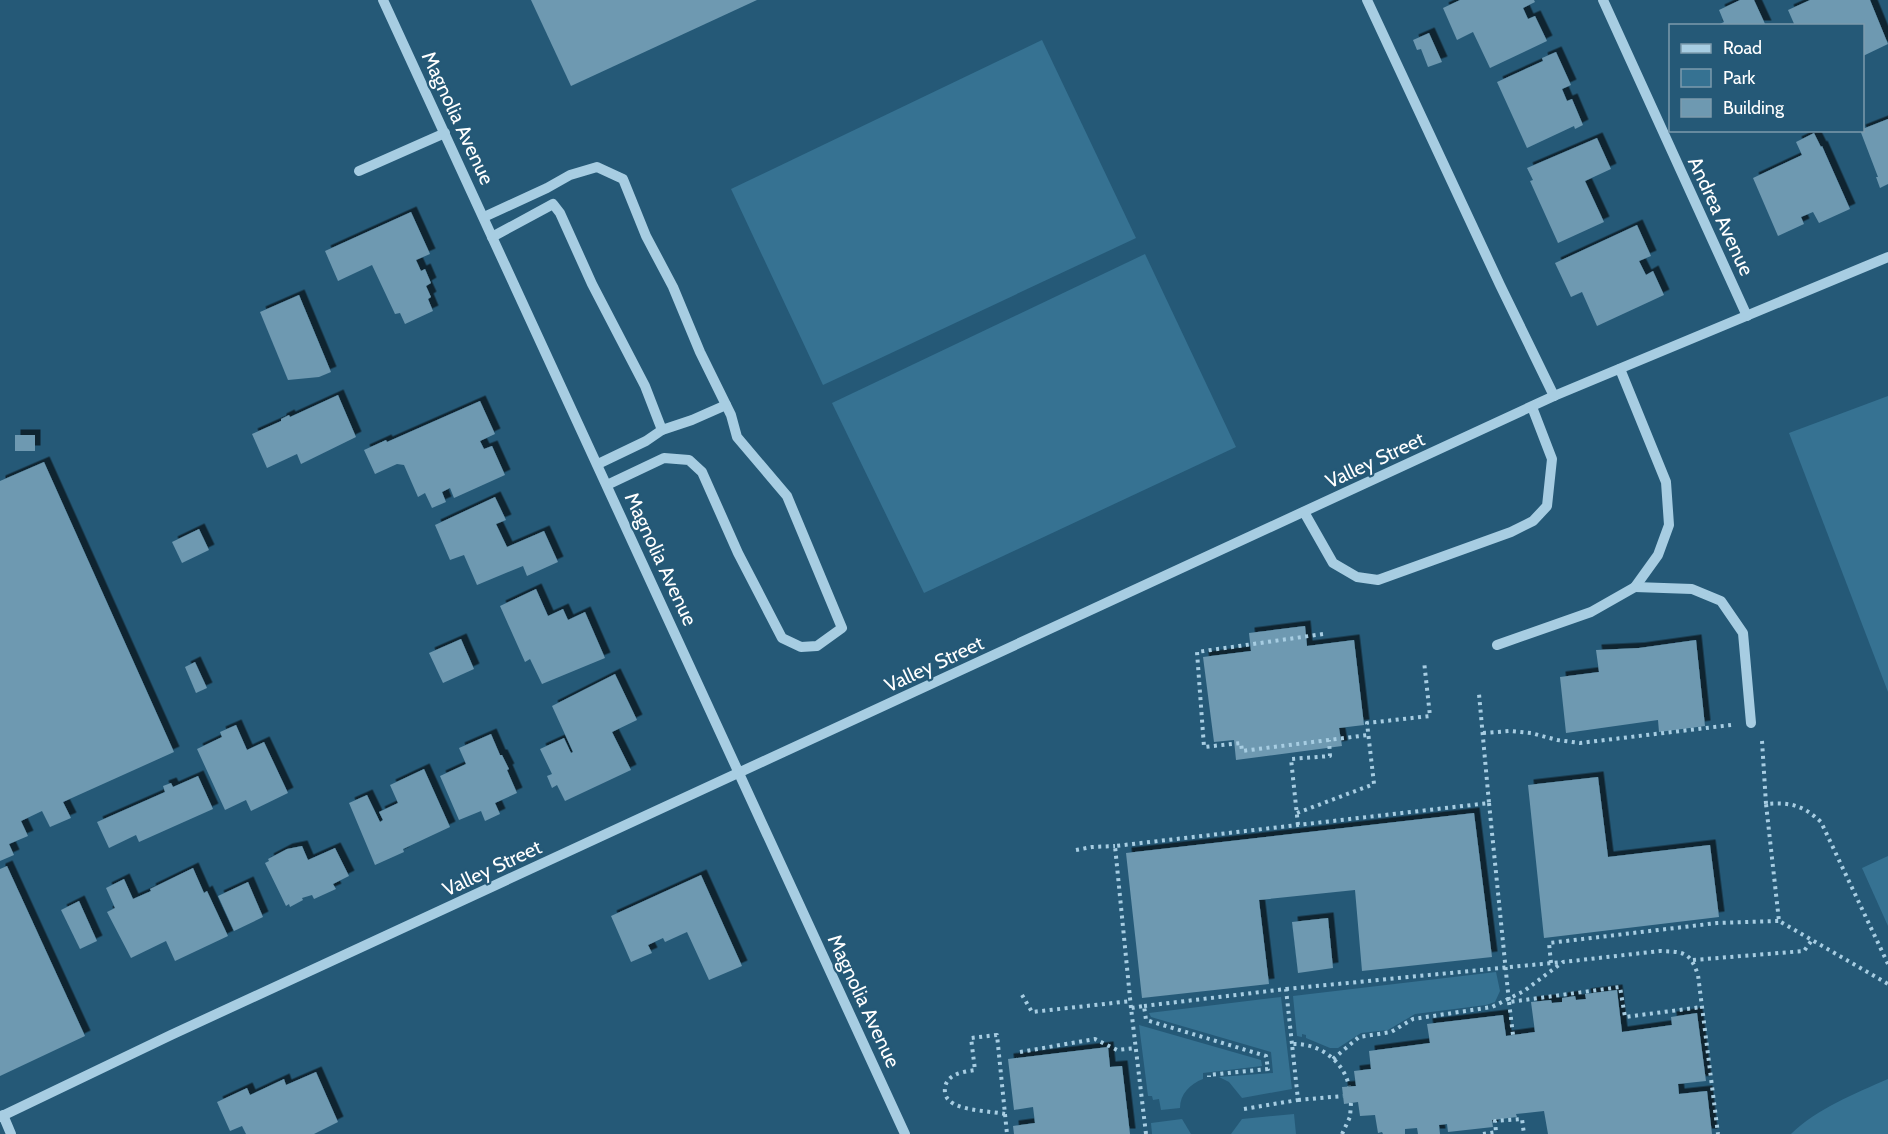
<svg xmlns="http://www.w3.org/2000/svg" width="1888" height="1134" font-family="Cabin,sans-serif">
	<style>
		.green { fill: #367292 }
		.building { fill: #6e99b1; filter: url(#shadow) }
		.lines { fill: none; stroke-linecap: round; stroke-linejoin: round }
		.path { stroke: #a7cde2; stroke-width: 4; stroke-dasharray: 3 4.5; stroke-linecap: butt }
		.minor { stroke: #a7cde2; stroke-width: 10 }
		.labels { text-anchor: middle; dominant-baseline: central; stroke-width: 4.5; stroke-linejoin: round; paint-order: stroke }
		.street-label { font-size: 20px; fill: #fff; stroke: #255977 }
	</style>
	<defs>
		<filter id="shadow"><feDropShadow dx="5.5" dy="-5.5" stdDeviation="0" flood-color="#0009"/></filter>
	</defs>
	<rect width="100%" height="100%" fill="#255977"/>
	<g class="green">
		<path d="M1042,40l94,198 -313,147 -92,-196z"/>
		<path d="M1145,254l91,193 -312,146 -92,-190z"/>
		<path d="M1888,396v296l-99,-259z"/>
		<path d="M1888,856v70l-26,-58z"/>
		<path d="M1496,972l4,19 -5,11 -9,3 -71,9 -27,16 -27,3 -23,15h-8l-24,-10v-3l-4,-1v3l-5,-1 -4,-40z"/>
		<path d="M1281,997l11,92 -50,9 -13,-16 -10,-5 54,-4 -2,-21 -120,-35 -2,-4z"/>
		<path d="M1139,1025l122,35 1,6 -59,7v6c-13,5 -23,15 -23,29l-19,2 -2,-11 -6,1 -1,-4h-4z"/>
		<path d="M1888,1079v55h-97c27,-26 63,-40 97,-55z"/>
		<path d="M1294,1114l2,20h-65l11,-15z"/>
		<path d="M1182,1119l9,15h-39l-1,-11z"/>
	</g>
	<g class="building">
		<path d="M531,0h226l-186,86z"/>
		<path d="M1460,0h74l1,2 -12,6 5,11 7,-3 12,25 -57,27 -17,-36 -16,8 -14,-32z"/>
		<path d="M1740,0h14l12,26h-50l8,-4 -5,-12z"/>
		<path d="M1810,0h60l18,44 -25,12v-30h-68l-7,-16z"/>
		<path d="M1429,33l13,29 -14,5 -7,-18 -4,1 -4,-10z"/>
		<path d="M1556,52l15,33 -9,4 5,12 5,-2 11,26 -8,4 -1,-3 -47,22 -30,-66 46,-21 -1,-3z"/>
		<path d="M1888,119v65l-8,4 -4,-11h2l-18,-47z"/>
		<path d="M1814,133l7,14 1,-1 28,63 -31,14 -6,-11 -12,5 3,7 -26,12 -25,-58 49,-23 -6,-13z"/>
		<path d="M1597,138l14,31 -26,12 19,41 -46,21 -28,-62 3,-1 -6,-12z"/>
		<path d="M411,212l19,42 -14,6 5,11 4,-2 6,14 -5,3 5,11 -3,2 5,12 -28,13 -5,-11 -5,1 -23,-49 -34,16 -13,-30z"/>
		<path d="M1637,225l14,31 -12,5 7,14 7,-4 11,24 -67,31 -15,-34 -11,5 -16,-34z"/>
		<path d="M299,295l32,77 -12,5 -31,3 -28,-68z"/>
		<path d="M338,395l18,42 -55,27 -4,-10 -30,14 -15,-34 29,-13v-2l8,-4 1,2z"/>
		<path d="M480,401l15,33 -15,7 4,8 8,-3 13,29 -51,23 -4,-10 -8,4 4,10 -14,6 -7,-15 -7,4 -14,-32 -7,-1 -22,10 -11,-24 22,-10 1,2z"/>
		<rect x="15" y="435" width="20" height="16"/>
		<path d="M44,462l130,290 -111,50 8,16 -21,9 -8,-16 -21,10 7,15 -19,8 5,11 -14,6v-380z"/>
		<path d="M495,497l11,23 -10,4 11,23 37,-16 14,31 -31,14 -4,-10 -46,19 -13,-30 -14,5 -15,-35z"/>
		<path d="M199,529l10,21 -27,13 -10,-21z"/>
		<path d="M536,589l12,27 15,-7 5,11 17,-8 20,46 -63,26 -12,-25 -5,3 -25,-56z"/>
		<path d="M1305,626l2,20 47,-6 10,85 -25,3 3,18 -106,14 -2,-20 -20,2 -11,-85 48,-6 -2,-18z"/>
		<path d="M461,639l13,30 -31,14 -14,-30z"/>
		<path d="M1696,640l9,86 -46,6 -1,-12 -92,13 -6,-56 39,-5 -3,-22 43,-2z"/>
		<path d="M195,662l12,26 -11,5 -11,-26z"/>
		<path d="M615,674l22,46 -25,12 19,38 -66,31 -8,-16 -5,3 -5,-12 5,-2 -12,-25 24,-11 7,15 2,-1 -21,-46z"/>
		<path d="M236,725l11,25 17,-8 24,51 -37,18 -5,-11 -21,10 -28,-61 25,-12 -2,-5z"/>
		<path d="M491,734l9,21h2l7,14 -2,1 10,23 -22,10 5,11 -15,7 -4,-10 -22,9 -19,-44 26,-12 -7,-16z"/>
		<path d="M424,769l26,58 -47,22 1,3 -29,13 -26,-62 18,-8 13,27 3,-2 -4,-8 19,-9 -8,-18z"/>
		<path d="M198,776l15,33 -74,33 -3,-7 -27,13 -12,-26 68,-30 -2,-6 8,-3 2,4z"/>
		<path d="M1598,777l10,80 102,-12 9,72 -175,21 -16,-153z"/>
		<path d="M1474,813l18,144 -130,14 -7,-81 -96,10 10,84 -127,14 -16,-145z"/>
		<path d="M302,846l6,14 27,-12 14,28 -16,8 3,5 -22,10 -2,-4 -10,3 1,2 -13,7 -1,-3 -3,2 -21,-43 4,-2 -1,-2 19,-10z"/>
		<path d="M7,866l78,170 -85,40v-207z"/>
		<path d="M193,868l11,25 3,-2 21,45 -53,25 -9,-20 -35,17 -24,-46 8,-4 -9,-20 18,-9 9,20 18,-8 -1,-2z"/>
		<path d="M701,875l41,91 -33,14 -22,-48 -22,10 -2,-4 -15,7 4,8 -21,9 -20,-46z"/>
		<path d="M248,882l15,35 -29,14 -16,-35z"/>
		<path d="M79,901l18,40 -17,8 -19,-39z"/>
		<path d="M1328,918l5,50 -35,5 -6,-51z"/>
		<path d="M1617,990l5,42 50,-7 -1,-8 26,-4 9,68 -28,3 1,10 28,-3 5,43h-164l-4,-23 -28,3 1,3 -25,3 1,7 -45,5 -1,-8 -8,1 1,9h-22l-1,-6 -12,1v5h-22l-1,-2 -4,1 -3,-18 -15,1 -2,-14 -14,2 -2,-17 14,-1 -2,-15 17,-2 -2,-18 61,-8 -3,-19 76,-9 3,21 29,-4 -4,-30 20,-2 1,3 10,-1v-4l13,-2 1,4 10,-1 -1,-5z"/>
		<path d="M1108,1047l2,20 12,-1 8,68h-116l-1,-8 22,-3 -2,-16 -19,3 -6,-51z"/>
		<path d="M316,1072l22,50 -24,12h-68l-4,-8 -12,5 -13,-29 30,-14 3,7 34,-16 2,6z"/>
	</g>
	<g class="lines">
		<g class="path">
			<path d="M1323,634l-126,18 7,95 37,-4 1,8 126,-16"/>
			<path d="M1483,733l27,-2 21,2 26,7 23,3 151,-18"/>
			<path d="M1762,741l4,63"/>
			<path d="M1489,803l20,199 111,-15 5,30 77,-10"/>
			<path d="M1297,813l77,-29 -7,-61 63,-7 -6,-55"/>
			<path d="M1298,825l-7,-66 39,-3 -1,-16"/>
			<path d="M1076,850l16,-3 23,-1"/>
			<path d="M1693,960l111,-9 8,-11"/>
			<path d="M1551,963l-2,-20 168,-20 62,-2"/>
			<path d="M1888,964l-67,-142c-18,-17 -31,-20 -55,-18l13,117 109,63"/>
			<path d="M1286,989l276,-27"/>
			<path d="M1022,995l10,17 99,-11"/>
			<path d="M1509,1002l4,33"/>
			<path d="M1144,1006l142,-17 6,55"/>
			<path d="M1131,1008l-16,-162 374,-43 -10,-109"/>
			<path d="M1020,1052l75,-13 22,11 19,-2"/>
			<path d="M1333,1059l26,-22 32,-5 22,-13 79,-12 32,-16 39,-29 97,-11c23,1 30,0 38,24l20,159"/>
			<path d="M1298,1100l45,-4"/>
			<path d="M1244,1109l54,-9 -6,-56c27,-1 51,16 57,42"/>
			<path d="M1005,1114c-16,-3 -37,-3 -51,-10 -5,-3 -8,-6 -9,-11 -2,-18 16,-21 30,-23l-4,-32 26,-3 10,99"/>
			<path d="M1146,1134l-15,-126 13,-2 2,14 120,36 2,13 -59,6v2"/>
			<path d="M1342,1134l8,-17 1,-14"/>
			<path d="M1483,1134l13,-2 -1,-11 27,-2 2,15"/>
		</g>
		<g class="minor">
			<path d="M383,0l522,1134"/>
			<path d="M1367,0l133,285 54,111"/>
			<path d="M1603,0l144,316"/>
			<path d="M359,171l86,-38"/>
			<path d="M484,217l63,-29 23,-13 27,-8 26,12 23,57 27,51 27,65 31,63 6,22 50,59 55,132 -25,18 -16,1 -19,-9 -44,-85 -36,-81 -13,-12 -25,-2 -57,27"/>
			<path d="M492,237l61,-33 7,9 32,71 53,102 17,44 -16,11 -48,23"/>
			<path d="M662,430l30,-10 34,-15"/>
			<path d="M1304,512l29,51 24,14 21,3 133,-48 22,-11 14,-15 5,-47 -20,-52"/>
			<path d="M1635,587l57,2 29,12 22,32 8,90"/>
			<path d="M1497,645l94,-33 44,-25 23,-32 11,-30 -3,-43 -46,-113"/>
			<path d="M3,1115l8,19"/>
			<path d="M0,1117l171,-82 1383,-639 334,-139"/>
		</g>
	</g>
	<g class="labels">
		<g class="street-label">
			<text transform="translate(458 118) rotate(65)">Magnolia Avenue</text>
			<text transform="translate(1721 216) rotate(65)">Andrea Avenue</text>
			<text transform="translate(1375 460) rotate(-25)">Valley Street</text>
			<text transform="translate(661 559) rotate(65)">Magnolia Avenue</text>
			<text transform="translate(934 664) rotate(-25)">Valley Street</text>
			<text transform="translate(492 868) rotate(-25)">Valley Street</text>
			<text transform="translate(864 1001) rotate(65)">Magnolia Avenue</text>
		</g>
	</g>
	<rect x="1669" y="24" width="195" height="108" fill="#255977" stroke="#7c9bad" stroke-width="1.5"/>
	<rect x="1681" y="44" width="30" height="9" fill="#a7cde2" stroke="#7c9bad" stroke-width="1.5"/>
	<text x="1723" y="54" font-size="18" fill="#ffffff">Road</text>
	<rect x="1681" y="69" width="30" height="18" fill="#367292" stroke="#7c9bad" stroke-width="1.5"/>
	<text x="1723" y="84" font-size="18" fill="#ffffff">Park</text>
	<rect x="1681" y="99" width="30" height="18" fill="#6e99b1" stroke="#7c9bad" stroke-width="1.5"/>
	<text x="1723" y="114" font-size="18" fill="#ffffff">Building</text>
</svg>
